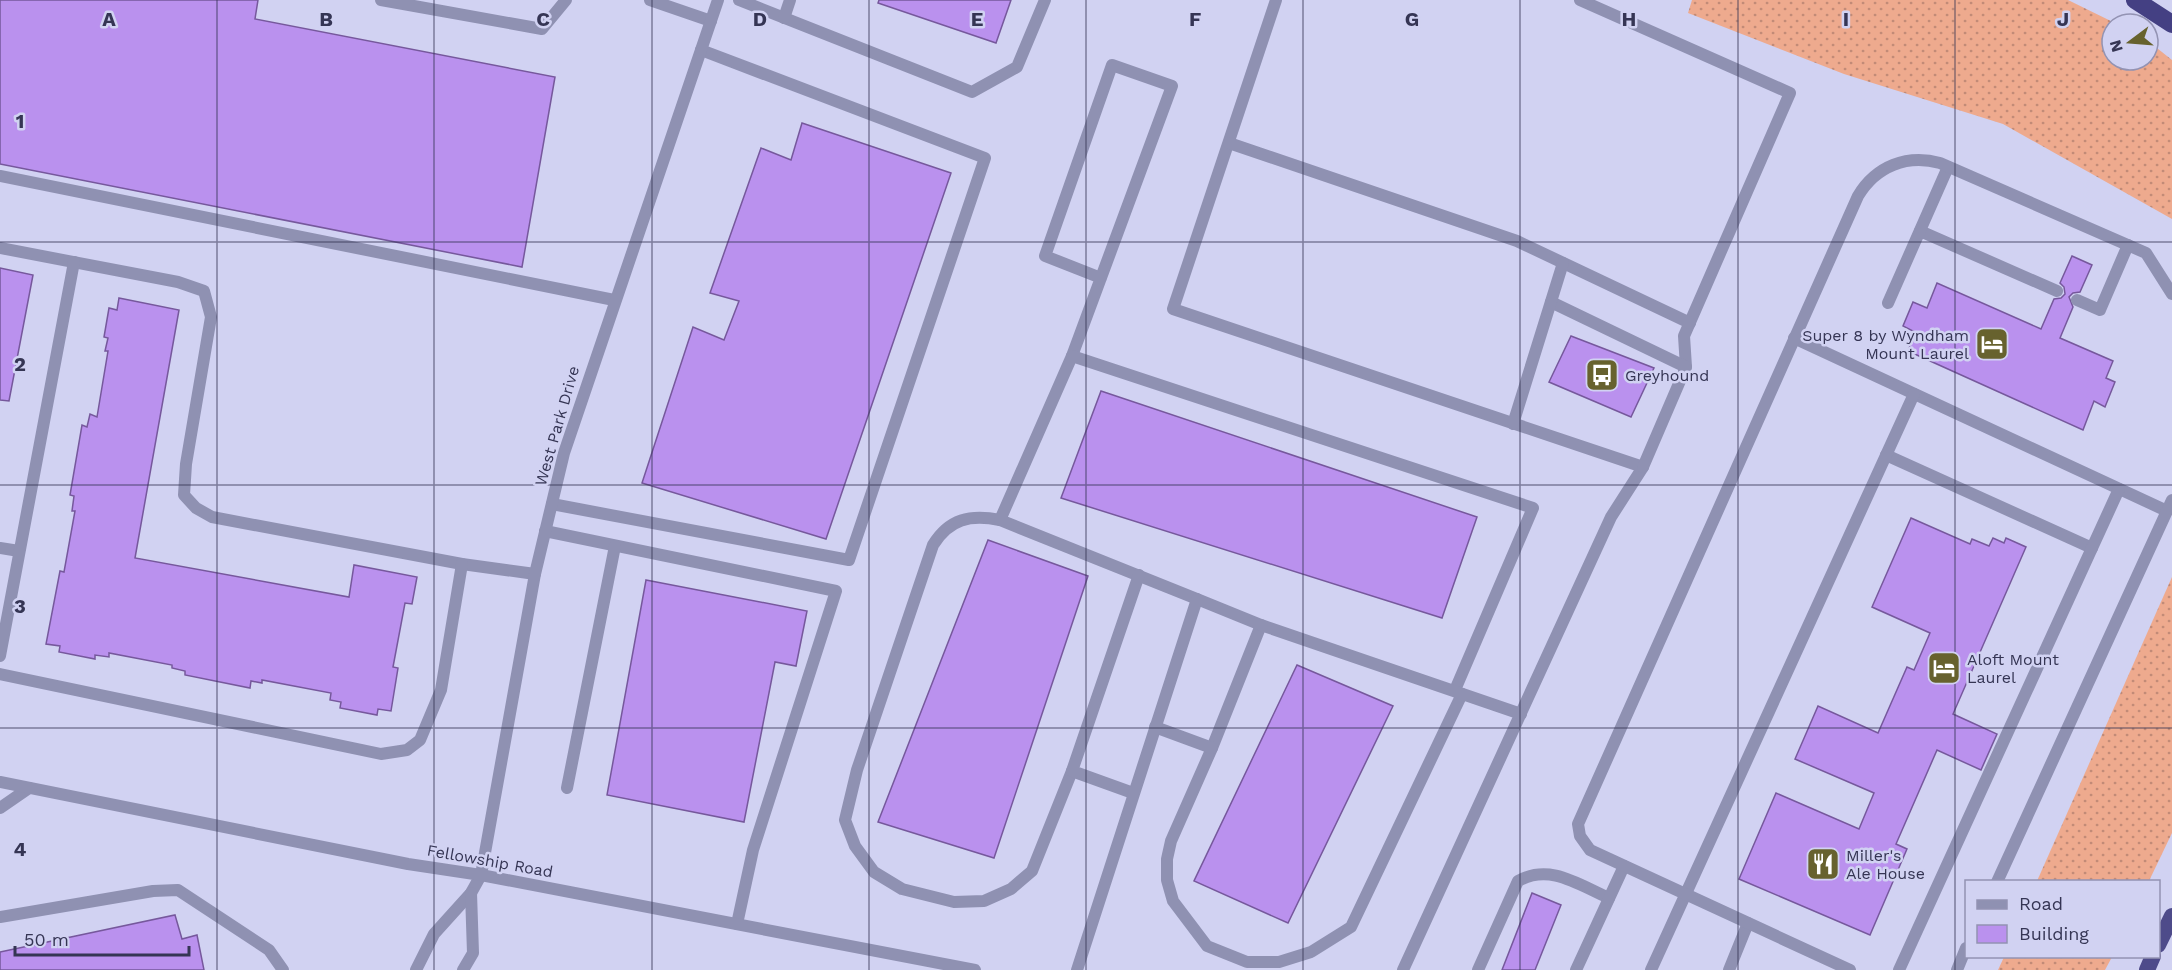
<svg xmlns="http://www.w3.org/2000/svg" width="2172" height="970" font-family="'Work Sans',sans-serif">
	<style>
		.grass { fill: url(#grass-dots) }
		.building { fill: #ba91ee; stroke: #76589c; stroke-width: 1.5 }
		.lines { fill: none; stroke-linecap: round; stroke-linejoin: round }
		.service { stroke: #8f91b2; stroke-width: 12 }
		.minor { stroke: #8f91b2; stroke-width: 12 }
		.tertiary { stroke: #8f91b2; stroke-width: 12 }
		.trunk { stroke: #4e4b8a; stroke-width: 16 }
		.motorway { stroke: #444083; stroke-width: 18 }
		.grid { fill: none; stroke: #353554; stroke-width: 1.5; stroke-opacity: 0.55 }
		.labels { text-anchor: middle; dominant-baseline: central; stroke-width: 5; stroke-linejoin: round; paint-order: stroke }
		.poi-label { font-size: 16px; fill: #353554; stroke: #d1d2f2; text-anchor: start }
		.street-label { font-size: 16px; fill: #353554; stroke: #d1d2f2 }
		.grid-label { font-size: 20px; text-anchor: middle; font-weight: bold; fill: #353554; stroke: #d1d2f2; stroke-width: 5; stroke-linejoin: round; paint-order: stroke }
	</style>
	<defs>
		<pattern id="grass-dots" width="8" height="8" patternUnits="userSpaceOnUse" patternTransform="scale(1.5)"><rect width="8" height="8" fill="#eeaa8e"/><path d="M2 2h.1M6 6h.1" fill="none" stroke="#c28b77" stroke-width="1.8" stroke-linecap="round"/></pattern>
	</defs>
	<rect width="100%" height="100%" fill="#d1d2f2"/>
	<g class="grass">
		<path d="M1692,0h376l49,24h-5v36h36v-19l24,19v159l-169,-95 -159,-50 -156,-61z"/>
		<path d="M2172,577v256l-23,48h-112z"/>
		<path d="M2004,957v-1l108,1 -7,13h-107z"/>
	</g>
	<g class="building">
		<path d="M0,0h258l-3,19 300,58 -33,190 -522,-103z"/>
		<path d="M879,0h132l-15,43 -118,-40z"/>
		<path d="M802,123l149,50 -125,366 -184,-56 51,-156 31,13 15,-39 -29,-8 51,-145 30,12z"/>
		<path d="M2072,256l20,9 -12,27 -7,1 -4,4 4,10 -13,31 53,23 -7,17 9,4 -10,25 -11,-6 -11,29 -175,-79 7,-19 -12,-6 10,-24 14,6 10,-25 104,46 13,-30 7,-1 4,-4 -1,-7 -4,-4z"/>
		<path d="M0,268l33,7 -24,126 -9,-1z"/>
		<path d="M119,298l60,12 -44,248 214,39 5,-32 63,12 -5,27 -7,-1 -12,64 5,1 -7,43 -13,-2 -1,6 -37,-7 1,-6 -11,-2 1,-7 -69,-13v3l-11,-2 -1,7 -65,-13v-4l-13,-3v-3l-63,-12v4l-14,-2v4l-36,-7 1,-6 -14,-2 14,-73 4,1 11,-61h-3l2,-15 -4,-1 12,-70 5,2 3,-13 7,3 11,-66h-3l3,-13 -4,-1 5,-29 8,2z"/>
		<path d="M1571,336l83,32 -23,49 -82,-35z"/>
		<path d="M1101,391l376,126 -35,101 -381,-120z"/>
		<path d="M1911,518l59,26 2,-5 17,7 4,-8 11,5 2,-5 20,9 -73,167 44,20 -16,36 -44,-20 -41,94 11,5 -37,86 -131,-56 37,-86 83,36 15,-36 -79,-34 23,-53 60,27 29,-66 7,3 16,-37 -58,-26z"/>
		<path d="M988,540l100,36 -94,282 -116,-36z"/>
		<path d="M646,580l161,31 -11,55 -21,-4 -31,160 -137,-27z"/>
		<path d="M1297,665l96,41 -105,217 -94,-42z"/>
		<path d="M1532,893l29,12 -26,65h-33z"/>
		<path d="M175,915l7,24 15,-4 7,35h-204v-18z"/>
	</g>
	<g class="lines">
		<g class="service">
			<path d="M381,0l161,29 24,-29"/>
			<path d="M739,0l233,92 45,-25 28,-67"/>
			<path d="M1276,0l-103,309 470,158 -32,50 -208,453"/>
			<path d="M1580,0l210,93 -106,243 2,31 -43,100"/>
			<path d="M784,18l6,-18"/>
			<path d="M1229,143l288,98 173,82"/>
			<path d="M0,176l614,124"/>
			<path d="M1920,231l137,60"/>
			<path d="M0,248l178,34 26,9 7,26 -25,147 -2,31 12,13 16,9 250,47 73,10"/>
			<path d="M2077,300l23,10 28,-65"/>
			<path d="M1551,302l135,65"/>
			<path d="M1888,303l60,-136"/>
			<path d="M1794,338l373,173"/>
			<path d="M1072,356l100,-270 -60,-21 -67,191 56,22"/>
			<path d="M1513,424l50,-161"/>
			<path d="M1886,455l206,93"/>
			<path d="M552,504l297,56 136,-402 -284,-108"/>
			<path d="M1000,520c-30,-6 -51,-1 -67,25l-76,225 -12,50 10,26 19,26 28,17 52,13 30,-1 27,-12 21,-18 40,-100"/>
			<path d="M545,531l291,60 -83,259 -16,74"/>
			<path d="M0,548l19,3"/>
			<path d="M1197,599l-197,-79 72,-164 461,152 -78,182"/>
			<path d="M1261,625l-49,123 -41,93 -4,18v21l6,21 34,45 40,16h32l32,-10 40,-25 111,-233"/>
			<path d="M0,656l74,-394"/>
			<path d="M0,674l381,80 26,-4 13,-10 21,-50 21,-126"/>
			<path d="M1155,727l57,21"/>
			<path d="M567,788l48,-242"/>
			<path d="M1133,793l-61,-22 67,-196"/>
			<path d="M0,808l29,-20"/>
			<path d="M1997,882l175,-382"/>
			<path d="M0,917l153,-26 25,-1 91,60 14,20"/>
			<path d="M416,970l18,-36 37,-41 10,-18"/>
			<path d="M463,970l10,-17 -2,-60"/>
			<path d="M1077,970l120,-371 64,26 260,89"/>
			<path d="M1478,970l40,-89c32,-18 61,4 91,17"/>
			<path d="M1576,970l48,-104"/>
			<path d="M1651,970l263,-576"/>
			<path d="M1729,970l19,-47"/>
			<path d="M1850,970l-260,-120 -10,-14 -2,-12 280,-628c18,-30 49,-42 82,-33l206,90 26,41"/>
			<path d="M1899,970l220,-481"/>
			<path d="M1957,970l9,-22"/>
		</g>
		<g class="minor">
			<path d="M650,0l61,21"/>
			<path d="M481,875l54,-301 29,-121 154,-453"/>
		</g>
		<path class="tertiary" d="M0,782l408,82 73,11 494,95"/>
		<g class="trunk">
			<path d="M2158,945l14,-29"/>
			<path d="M2147,970l6,-14"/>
		</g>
		<path class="motorway" d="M2135,0l37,24"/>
	</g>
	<path class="grid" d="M217,0v970M434,0v970M652,0v970M869,0v970M1086,0v970M1303,0v970M1520,0v970M1738,0v970M1955,0v970M0,242h2172M0,485h2172M0,728h2172"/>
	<defs>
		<g id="hotel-square" transform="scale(1.725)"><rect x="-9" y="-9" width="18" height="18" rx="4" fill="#67622e" stroke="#d1d2f2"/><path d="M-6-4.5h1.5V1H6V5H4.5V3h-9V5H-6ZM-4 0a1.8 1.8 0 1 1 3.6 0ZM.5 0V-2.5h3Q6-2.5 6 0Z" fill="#fff"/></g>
		<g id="bus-square" transform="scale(1.725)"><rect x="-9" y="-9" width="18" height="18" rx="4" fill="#67622e" stroke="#d1d2f2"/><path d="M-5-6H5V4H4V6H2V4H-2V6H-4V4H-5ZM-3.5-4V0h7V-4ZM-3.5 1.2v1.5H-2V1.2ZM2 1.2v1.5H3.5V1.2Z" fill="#fff"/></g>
		<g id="restaurant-square" transform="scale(1.725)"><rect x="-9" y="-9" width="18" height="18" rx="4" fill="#67622e" stroke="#d1d2f2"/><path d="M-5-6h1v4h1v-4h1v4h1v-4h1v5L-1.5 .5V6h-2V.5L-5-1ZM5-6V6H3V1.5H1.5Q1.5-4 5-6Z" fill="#fff"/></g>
	</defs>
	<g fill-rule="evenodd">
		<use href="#hotel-square" x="1992" y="344"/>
		<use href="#bus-square" x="1602" y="375"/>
		<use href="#hotel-square" x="1944" y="668"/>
		<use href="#restaurant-square" x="1823" y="864"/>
	</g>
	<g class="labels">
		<g class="poi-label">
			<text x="1969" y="335" text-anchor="end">Super 8 by Wyndham<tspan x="1969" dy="18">Mount Laurel</tspan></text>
			<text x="1625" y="375">Greyhound</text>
			<text x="1967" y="659">Aloft Mount<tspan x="1967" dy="18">Laurel</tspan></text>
			<text x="1846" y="855">Miller's<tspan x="1846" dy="18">Ale House</tspan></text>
		</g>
		<g class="street-label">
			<text transform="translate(557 426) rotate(-74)">West Park Drive</text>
			<text transform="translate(490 861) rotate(10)">Fellowship Road</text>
		</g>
	</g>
	<g class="grid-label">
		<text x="109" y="26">A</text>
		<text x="326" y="26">B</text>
		<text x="543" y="26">C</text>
		<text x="760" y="26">D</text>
		<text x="977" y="26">E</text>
		<text x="1195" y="26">F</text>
		<text x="1412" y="26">G</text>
		<text x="1629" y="26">H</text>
		<text x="1846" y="26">I</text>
		<text x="2063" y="26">J</text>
		<text x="20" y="128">1</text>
		<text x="20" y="371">2</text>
		<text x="20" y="613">3</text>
		<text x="20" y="856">4</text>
	</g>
	<rect x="1965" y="880" width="195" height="78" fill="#d1d2f2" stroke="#9393b3" stroke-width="1.5"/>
	<rect x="1977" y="900" width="30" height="9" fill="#8f91b2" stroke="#9393b3" stroke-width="1.5"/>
	<text x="2019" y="910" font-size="18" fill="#353554">Road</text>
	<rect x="1977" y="925" width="30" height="18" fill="#ba91ee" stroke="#9393b3" stroke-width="1.5"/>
	<text x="2019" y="940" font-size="18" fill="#353554">Building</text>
	<g transform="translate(2130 42) rotate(254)"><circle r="28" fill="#d1d2f2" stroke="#9393b3" stroke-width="1.5"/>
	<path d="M0-4.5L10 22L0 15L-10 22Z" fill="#67622e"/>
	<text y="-9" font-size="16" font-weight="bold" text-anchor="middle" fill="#353554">N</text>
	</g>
	<path d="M15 946v9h174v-9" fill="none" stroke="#353554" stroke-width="3"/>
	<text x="24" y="946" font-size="18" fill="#353554" stroke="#d1d2f2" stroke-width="4.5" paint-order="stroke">50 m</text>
</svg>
